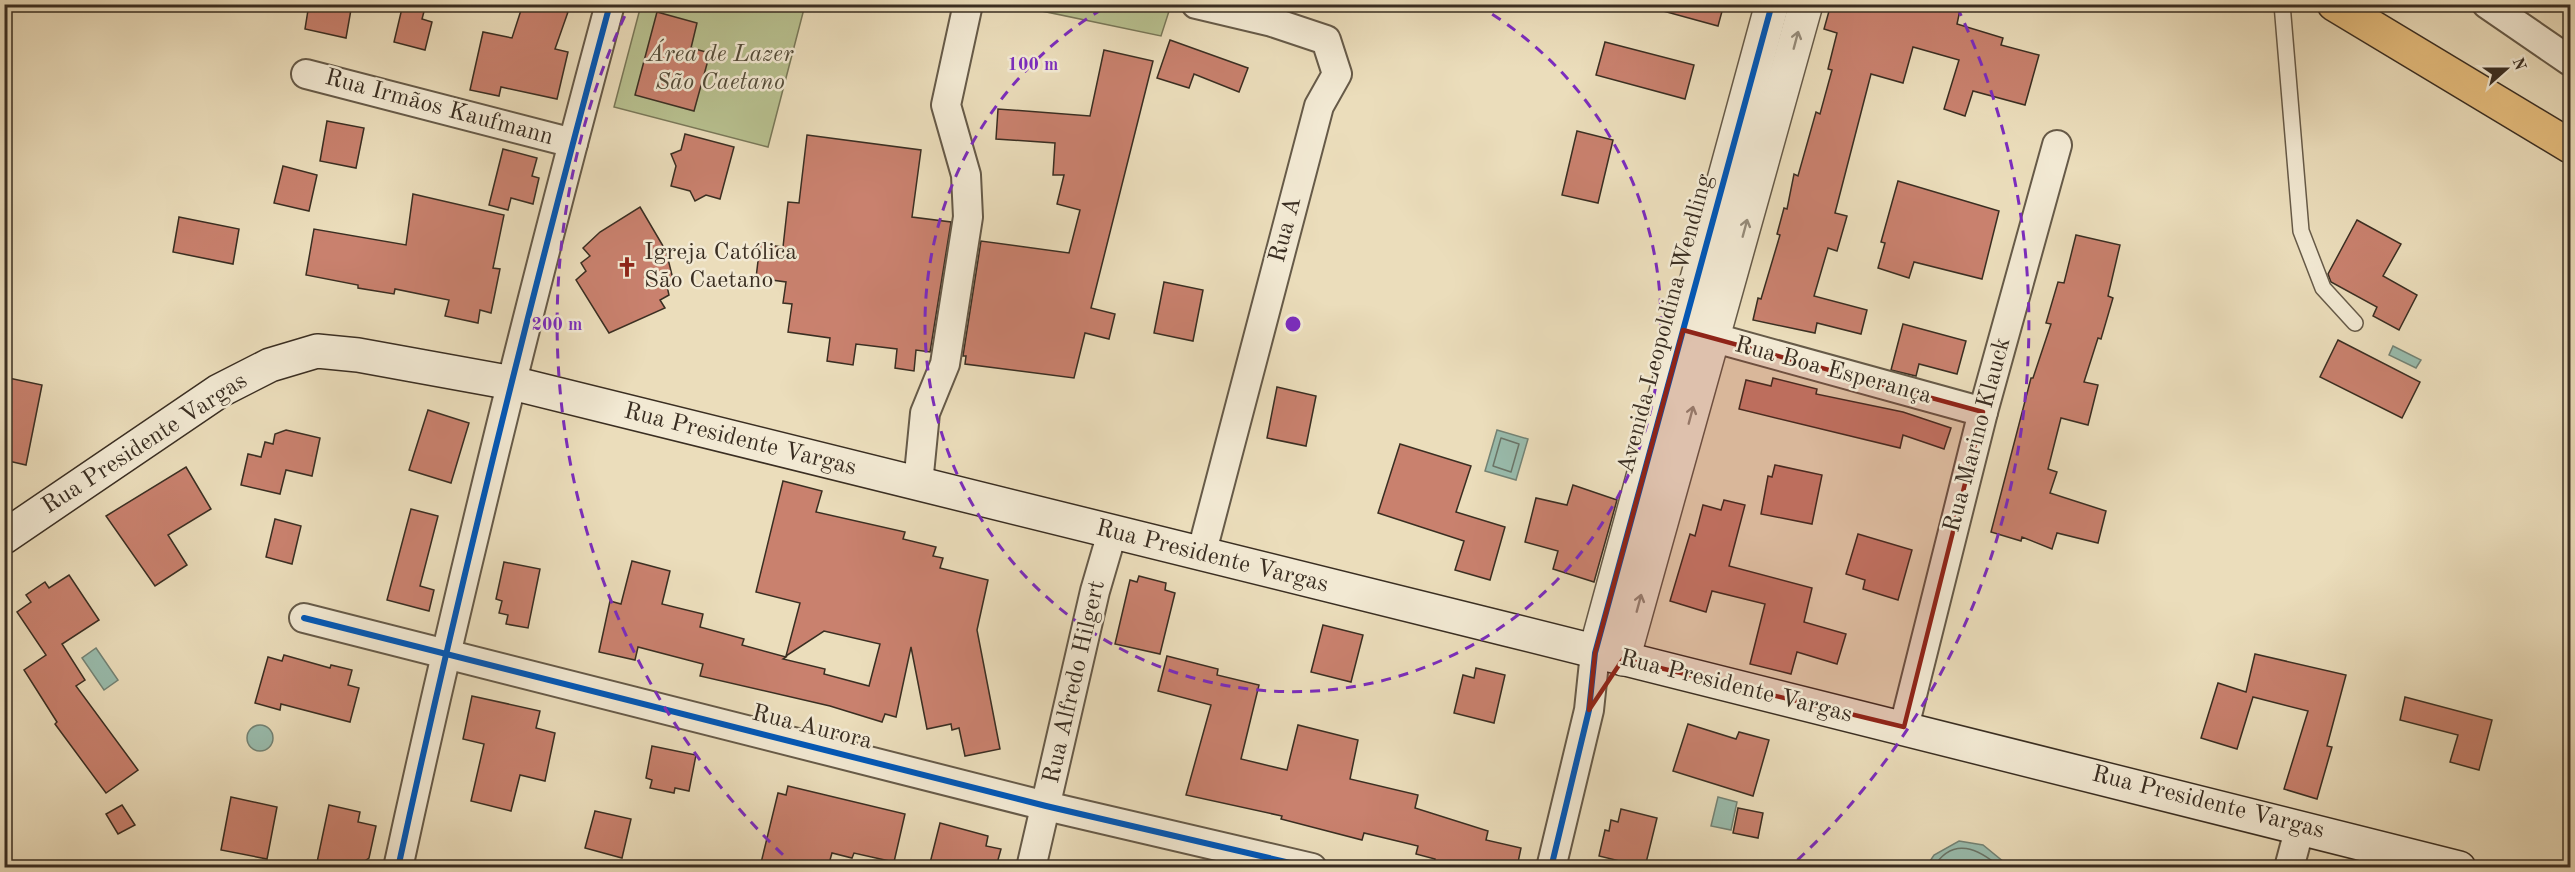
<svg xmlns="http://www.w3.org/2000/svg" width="2575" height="872" font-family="'Old Standard TT',serif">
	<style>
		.green { fill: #b8c190; stroke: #797859; stroke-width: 1.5 }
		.water { fill: #99bcad; stroke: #738375; stroke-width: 1.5 }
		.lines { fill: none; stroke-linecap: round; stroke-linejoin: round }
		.shore { stroke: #6a7568; stroke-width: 1.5 }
		.building { fill: #c9816e; stroke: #3a2e22; stroke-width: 1.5 }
		.service-casing { stroke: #665a48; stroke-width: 18 }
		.minor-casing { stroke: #665a48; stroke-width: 32 }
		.tertiary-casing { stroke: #665a48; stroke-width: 36 }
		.secondary-casing { stroke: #3a2e22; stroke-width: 36 }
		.primary-casing { stroke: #3a2e22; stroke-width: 36 }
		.service { stroke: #f2e9d3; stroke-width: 15 }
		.minor { stroke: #f2e9d3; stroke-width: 28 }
		.tertiary { stroke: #f2e9d3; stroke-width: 33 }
		.secondary { stroke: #f2e9d3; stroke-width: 33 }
		.primary { stroke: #e6be7e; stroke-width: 33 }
		.cycleway-casing { stroke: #f2e9d3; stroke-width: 10 }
		.cycleway { stroke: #0057b8; stroke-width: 6 }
		.oneway { stroke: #968c7a }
		.marked { fill: #8f2418; fill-opacity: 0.2; stroke: #8f2418; stroke-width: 4.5; stroke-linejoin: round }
		.ring { fill: none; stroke: #7b2cbf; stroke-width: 3; stroke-dasharray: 10 8 }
		.labels { text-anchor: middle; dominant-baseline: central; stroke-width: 5; stroke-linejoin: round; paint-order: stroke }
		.park-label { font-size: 24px; font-style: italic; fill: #534b38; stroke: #f2e9d3 }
		.street-label { font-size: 24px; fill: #3a2e22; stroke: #f2e9d3 }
		.poi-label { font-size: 24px; fill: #3a2e22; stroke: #f2e9d3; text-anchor: start }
		.centre { fill: #7b2cbf; stroke: #f2e9d3; stroke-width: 3 }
		.ring-label { font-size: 18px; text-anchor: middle; font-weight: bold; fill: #7b2cbf; stroke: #f2e9d3; stroke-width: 5; stroke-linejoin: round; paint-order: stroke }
	</style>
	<rect width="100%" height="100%" fill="#ebddbb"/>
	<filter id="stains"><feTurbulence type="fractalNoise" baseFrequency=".00333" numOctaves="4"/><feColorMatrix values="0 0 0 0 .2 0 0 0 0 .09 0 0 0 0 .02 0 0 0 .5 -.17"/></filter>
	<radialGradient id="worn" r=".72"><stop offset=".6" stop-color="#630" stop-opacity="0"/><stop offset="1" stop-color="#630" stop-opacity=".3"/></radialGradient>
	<g class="green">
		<path d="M641,5h164l-37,142 -154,-40z"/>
		<path d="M1013,5l158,-1v1l-10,31z"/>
	</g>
	<g class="water">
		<path d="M2393,346l28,14 -5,8 -27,-13z"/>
		<path d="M1497,430l31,9 -12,41 -31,-9z"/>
		<path d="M96,648l22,32 -14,10 -22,-32z"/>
		<circle cx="260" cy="738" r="13"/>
		<path d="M1718,797l19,5 -6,28 -20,-4z"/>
		<path d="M1959,841l24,4 27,22h-84l8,-12z"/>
	</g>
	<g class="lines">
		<g class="shore">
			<path d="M1501,438l18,6 -8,28 -18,-6z"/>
			<path d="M1933,868c20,-33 46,-19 68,0"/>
		</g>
	</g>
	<g class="building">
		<path d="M309,4h43l-6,34 -41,-9z"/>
		<path d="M403,4h23l-4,15 10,3 -7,28 -31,-8z"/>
		<path d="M523,4h39l-2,5 8,3 -13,37 13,3 -11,47 -56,-12 -2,9 -29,-6 13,-58 29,6z"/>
		<path d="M1664,4h60l-6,22 -55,-15z"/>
		<path d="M1831,4h107l22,6 -3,14 46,14 -2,7 38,10 -14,50 -52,-14 -8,25 -21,-7 15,-49 -46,-13 -10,36 -32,-9 -36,139 12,3 -10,35 -9,-3 -14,48 53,14 -6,24 -44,-11 -2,10 -62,-13 5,-22 3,1 19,-64 -3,-1 7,-26 3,1 7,-35 4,2 18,-64 4,2 12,-44 -4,-1 9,-36 -13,-4z"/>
		<path d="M657,12l40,11 -6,25 19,5 -16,58 -59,-16z"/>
		<path d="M1170,40l78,28 -9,24 -45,-18 -5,14 -32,-10z"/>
		<path d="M1605,42l89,23 -9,34 -89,-24z"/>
		<path d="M1104,50l49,11 -62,247 24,6 -6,25 -24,-6 -11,45 -109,-14 1,-8h-3l18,-115 88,12 11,-43 -23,-6 7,-29h-11l2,-32 -59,-4 2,-30 92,7z"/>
		<path d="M327,121l37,7 -8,40 -36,-7z"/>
		<path d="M1577,131l36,9 -15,63 -36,-8z"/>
		<path d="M685,134l49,13 -14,52 -14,-4 -11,6 -5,-10 -19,-5 5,-20 -5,-12 10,-4z"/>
		<path d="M807,135l114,15 -9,67 39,5 -21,130 -14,-2 -2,21 -19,-3 2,-19 -41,-5 -3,21 -26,-4 3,-23 -42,-6 4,-28 -9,-1 3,-21 -30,-4 4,-34 23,3 5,-45 11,1z"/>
		<path d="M503,149l34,9 -5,18 7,2 -6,26 -22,-6 -3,12 -19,-5z"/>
		<path d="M283,166l34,9 -8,36 -35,-8z"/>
		<path d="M1898,181l101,30 -17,68 -68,-17 -5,16 -31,-10 7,-25 -4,-1z"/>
		<path d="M413,194l91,21 -11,53 7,1 -9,44 -11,-3 -2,13 -33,-7 4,-16 -54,-11 -1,5 -36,-6v-3l-52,-10 8,-46 92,16z"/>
		<path d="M640,207l26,44 7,28 -7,3 3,13 -9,5 5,8 -56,25 -33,-53 10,-9 -5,-8 9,-7 -7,-8 17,-16z"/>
		<path d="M179,217l60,12 -6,35 -60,-12z"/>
		<path d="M2357,220l44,24 -18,32 34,19 -18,35 -26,-14 4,-9 -46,-25 -3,-8z"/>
		<path d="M2076,235l44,10 -12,51 5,2 -12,41 -3,-1 -14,44 14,3 -10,40 -27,-7 -13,51 9,3 -7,21 56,18 -8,32 -41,-10 -5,16 -30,-12 -1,4 -30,-9 40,-154h2l18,-54 -5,-1 12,-41 6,1z"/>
		<path d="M1164,282l39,8 -10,51 -39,-8z"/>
		<path d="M1903,324l63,17 -9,33 -38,-10 -3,12 -25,-6z"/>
		<path d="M2338,340l82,42 -18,36 -82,-41z"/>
		<path d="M4,377l38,8 -16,80 -22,-5z"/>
		<path d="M1773,378l44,11 -1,5 87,18 48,16 -7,21 -41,-14 -3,13 -161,-39 7,-29 25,6z"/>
		<path d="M1277,387l39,9 -10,50 -39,-8z"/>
		<path d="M428,410l41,13 -18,60 -42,-13z"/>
		<path d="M286,430l34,8 -8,38 -26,-6 -6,24 -39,-9 7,-31 13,3 4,-15 8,2 2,-10z"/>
		<path d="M1400,444l71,22 -15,46 49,15 -15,53 -35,-10 9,-29 -86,-28z"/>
		<path d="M1775,465l47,10 -10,49 -51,-10 7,-38 4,1z"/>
		<path d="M186,467l25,42 -43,26 19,30 -32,21 -49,-70z"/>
		<path d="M783,481l39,10 -6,21 89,20 -2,7 33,8 -3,9 10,2 -3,10 48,12 -11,50 23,119 -35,7 -6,-28 -7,2 -1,-6 -24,5 -16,-82 -15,70 -11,-3 -3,8 -52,-16 -130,-30 3,-12 -65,-17 -3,13 -36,-8 11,-51 11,3 11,-43 38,10 -8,33 41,10 -3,13 44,12 -2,6 44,12 -3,2 42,10 -1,5 45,12 11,-42 -56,-13 -38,25 14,-53 -44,-11z"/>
		<path d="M1573,485l44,15 -23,82 -41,-13 5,-18 -33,-9 11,-44 31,7z"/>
		<path d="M1724,500l21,5 -16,61 83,22 -8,34 42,12 -9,30 -40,-12 -6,22 -41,-10 15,-60 -53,-13 -6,21 -36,-11 20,-67 5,2 8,-31 18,5z"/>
		<path d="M411,509l27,7 -18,70 14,4 -5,21 -42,-11z"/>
		<path d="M275,519l26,7 -9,38 -26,-7z"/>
		<path d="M1858,534l54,16 -14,50 -35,-11 2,-9 -19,-6z"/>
		<path d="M504,562l36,7 -12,59 -22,-4 2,-9 -9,-2 3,-12 -6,-2z"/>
		<path d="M69,575l30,45 -37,24 23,36 -9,6 62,84 -32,23 -51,-69 2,-2 -33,-52 22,-15 -29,-43 14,-10 -5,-7 19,-13 4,6z"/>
		<path d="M1139,576l27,7 -1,7 10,3 -15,61 -45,-10 15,-64 7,2z"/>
		<path d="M1323,625l40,10 -12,47 -40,-10z"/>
		<path d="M2255,654l91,21 -19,71 5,1 -15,52 -33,-10 24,-78 -55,-14 -16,52 -36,-11 17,-55 28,9z"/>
		<path d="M284,655l46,13 1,-3 21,5 -4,15 11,3 -9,34 -69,-18 -1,6 -25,-7 13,-46 14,4z"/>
		<path d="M1167,656l51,13 -1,6 42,10 -18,74 46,11 11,-45 60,15 -8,39 68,16 -3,13 73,23 -2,9 35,8 -4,19h-84l2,-8 -19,-5 2,-8 -54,-13 -2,7 -81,-21 1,-3 -96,-21 25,-90 -53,-14z"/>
		<path d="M1476,668l29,7 -11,48 -40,-10 9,-38 11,3z"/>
		<path d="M472,696l68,15 -4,17 19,5 -10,48 -25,-6 -9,36 -40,-10 13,-57 -21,-5z"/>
		<path d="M2405,697l87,23 -13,50 -29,-8 8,-27 -58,-15z"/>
		<path d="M1688,724l48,15 3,-7 30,8 -16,56 -80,-25z"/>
		<path d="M652,746l44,9 -7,36 -14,-3 -1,5 -24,-5 2,-8 -6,-2z"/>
		<path d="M788,786l117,28 -11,48 -40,-9 -2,5 -20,-5 -4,14h-68l18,-74 8,2z"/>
		<path d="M231,797l46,10 -10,52 -46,-9z"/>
		<path d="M122,805l13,20 -17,9 -12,-20z"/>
		<path d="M329,805l31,7 -2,10 18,4 -7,32 -13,9h-40z"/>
		<path d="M1738,808l25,5 -5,25 -25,-5z"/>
		<path d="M1621,809l36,9 -12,49h-22l1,-5 -25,-6 6,-26 4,1 2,-11 7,2z"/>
		<path d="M595,811l36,8 -9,39 -37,-10z"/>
		<path d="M940,823l48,13 -2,10 15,3 -5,18h-67z"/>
	</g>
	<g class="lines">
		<g class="service-casing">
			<path id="service" d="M2282,4l19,227 22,57 32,35"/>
		</g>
		<g class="minor-casing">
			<g id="minor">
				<path d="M1196,4l76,18 54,18 11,34 -18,32 -118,449"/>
				<path d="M2487,4l83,57"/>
				<path d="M306,74l267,69"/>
				<path d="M1693,332l290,80"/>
				<path d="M918,484l7,-71 20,-49 23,-147 -2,-42 -20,-70 22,-101"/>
				<path d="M304,618l742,188 266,62"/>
				<path d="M1904,727l79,-315 74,-267"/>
				<path d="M398,868c63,-290 135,-578 212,-864"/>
				<path d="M1031,868l64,-277 17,-58"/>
				<path d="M1551,868l38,-158 6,-57"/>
				<path d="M2289,868l11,-41"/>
			</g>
		</g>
		<g class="tertiary-casing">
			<g id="tertiary">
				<path d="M1595,653l177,-649"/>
				<path d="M1623,659l183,-655"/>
			</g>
		</g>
		<g class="secondary-casing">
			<path id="secondary" d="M4,537l215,-146 51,-26 47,-14 41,4 154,28c649,162 1299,319 1947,485"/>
		</g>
		<g class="primary-casing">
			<path id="primary" d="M2334,4l236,142"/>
		</g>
		<use href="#service" class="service"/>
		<use href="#minor" class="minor"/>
		<use href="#tertiary" class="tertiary"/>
		<use href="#secondary" class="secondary"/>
		<use href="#primary" class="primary"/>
		<g class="cycleway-casing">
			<g id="cycleway">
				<path d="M304,618l742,188 266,62"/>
				<path d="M398,868c63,-290 135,-578 212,-864"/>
				<path d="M1551,868l38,-158 6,-57 177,-649"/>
			</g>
		</g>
		<use href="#cycleway" class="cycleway"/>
	</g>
	<defs><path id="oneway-shaft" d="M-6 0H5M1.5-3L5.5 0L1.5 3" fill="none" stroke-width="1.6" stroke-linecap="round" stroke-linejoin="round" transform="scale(1.5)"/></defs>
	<g class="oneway">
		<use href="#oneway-shaft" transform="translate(1796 40) rotate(-75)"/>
		<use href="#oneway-shaft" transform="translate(1745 228) rotate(-75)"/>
		<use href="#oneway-shaft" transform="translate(1691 415) rotate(-75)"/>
		<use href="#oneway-shaft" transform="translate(1639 603) rotate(-75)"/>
	</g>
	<path class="marked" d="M1683,330l300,82 -79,315 -281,-68 -34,51 6,-57z"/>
	<g class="ring">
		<path d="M1477 5A368 368 0 1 1 1109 5"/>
		<path d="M796 867A736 736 0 0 1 629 7M1957 7A736 736 0 0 1 1790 867"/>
	</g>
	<defs>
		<g id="church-bare" transform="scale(1.62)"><path d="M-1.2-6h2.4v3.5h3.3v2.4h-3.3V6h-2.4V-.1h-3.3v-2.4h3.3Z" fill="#8f2418" stroke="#f2e9d3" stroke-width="2.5" paint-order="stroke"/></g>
	</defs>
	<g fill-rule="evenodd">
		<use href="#church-bare" x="627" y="267"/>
	</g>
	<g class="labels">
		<g class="park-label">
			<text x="720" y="55">Área de Lazer<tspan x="720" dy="28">São Caetano</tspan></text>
		</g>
		<g class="street-label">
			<text transform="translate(439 108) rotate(15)">Rua Irmãos Kaufmann</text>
			<text transform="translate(1286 230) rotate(-75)">Rua A</text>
			<text transform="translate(1666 324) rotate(-75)">Avenida Leopoldina Wendling</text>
			<text transform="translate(1833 371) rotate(15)">Rua Boa Esperança</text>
			<text transform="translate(1978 435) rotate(-75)">Rua Marino Klauck</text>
			<text transform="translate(740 440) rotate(14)">Rua Presidente Vargas</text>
			<text transform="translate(145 444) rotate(-33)">Rua Presidente Vargas</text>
			<text transform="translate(1212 557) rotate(14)">Rua Presidente Vargas</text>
			<text transform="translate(1075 682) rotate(-77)">Rua Alfredo Hilgert</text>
			<text transform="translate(1736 687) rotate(14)">Rua Presidente Vargas</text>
			<text transform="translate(812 728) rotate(14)">Rua Aurora</text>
			<text transform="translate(2208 803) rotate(14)">Rua Presidente Vargas</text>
		</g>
		<g class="poi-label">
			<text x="644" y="253">Igreja Católica<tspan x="644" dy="28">São Caetano</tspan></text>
		</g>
	</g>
	<circle cx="1293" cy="324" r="9" class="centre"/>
	<g class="ring-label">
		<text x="1033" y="70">100 m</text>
		<text x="557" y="330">200 m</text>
	</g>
	<rect width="2575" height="872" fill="none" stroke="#ebddbb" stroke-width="24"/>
	<rect x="6" y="6" width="2563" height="860" fill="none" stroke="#3a2e22" stroke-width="3"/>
	<rect x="12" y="12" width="2551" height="848" fill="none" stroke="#3a2e22" stroke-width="1.5"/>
	<g transform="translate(2506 69) rotate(69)" stroke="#f2e9d3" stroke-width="4.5" paint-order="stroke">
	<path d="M0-4.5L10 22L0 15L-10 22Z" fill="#3a2e22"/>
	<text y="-9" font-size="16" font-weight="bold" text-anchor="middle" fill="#3a2e22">N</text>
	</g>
	<rect width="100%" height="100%" filter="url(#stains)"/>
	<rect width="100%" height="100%" fill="url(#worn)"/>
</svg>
